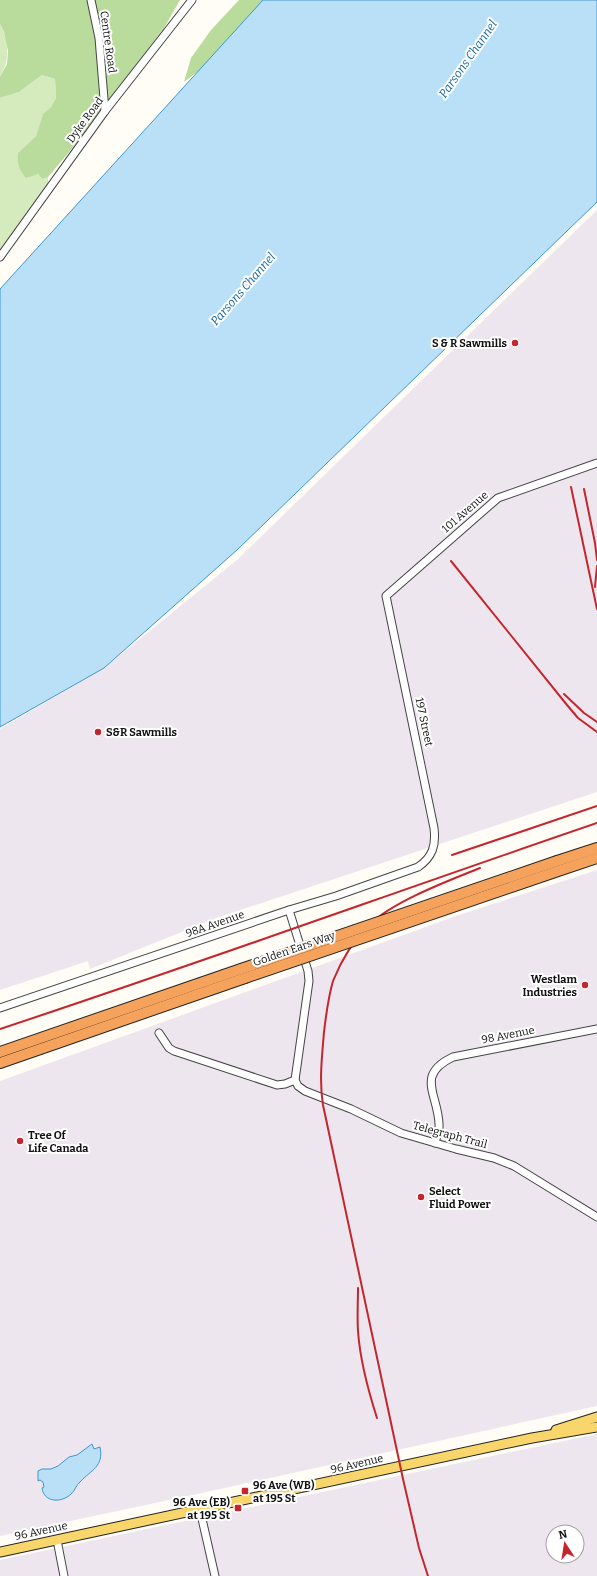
<svg xmlns="http://www.w3.org/2000/svg" width="597" height="1576" font-family="Bitter,serif">
	<style>
		.industrial { fill: #eee6ef; fill-rule: evenodd }
		.green { fill: #d5ebbd }
		.forest { fill: #b9dc9c }
		.water { fill: #b9e0f7; stroke: #3f96cf }
		.lines { fill: none; stroke-linecap: round; stroke-linejoin: round }
		.minor-casing { stroke: #444; stroke-width: 9 }
		.major-casing { stroke: #222; stroke-width: 11 }
		.highway-casing { stroke: #222; stroke-width: 12 }
		.minor { stroke: #fff; stroke-width: 7 }
		.major { stroke: #f9d66b; stroke-width: 9 }
		.highway { stroke: #f5a25d; stroke-width: 10 }
		.rail { stroke: #c4262e; stroke-width: 2 }
		.highway-bridge-casing { stroke: #222; stroke-width: 12; stroke-linecap: butt }
		.highway-bridge { stroke: #f5a25d; stroke-width: 10 }
		.poi-dot { fill: #c4262e; stroke: #fff; stroke-width: 1.5 }
		.labels { text-anchor: middle; dominant-baseline: central; stroke-width: 4; stroke-linejoin: round; paint-order: stroke }
		.street-label { font-size: 11px; fill: #111; stroke: #fff }
		.poi-label { font-size: 11px; font-weight: bold; fill: #111; stroke: #fff; text-anchor: start }
		.water-label { font-size: 12px; font-style: italic; fill: #1768a6; stroke: #fff }
	</style>
	<rect width="100%" height="100%" fill="#fffdf5"/>
	<g class="industrial">
		<path d="M597,210v582l-381,126 -126,51 -2,-8 -88,29v-261l104,-61 133,-108z"/>
		<path d="M597,870v536l-395,87 -202,43v-455l456,-165z"/>
		<path d="M597,1434v142h-597v-16zM553,1532h24v24h-24z"/>
	</g>
	<g class="green">
		<path d="M0,24c9,17 10,37 0,53z"/>
		<path d="M42,75l13,4 1,19 -5,9 -8,8 -7,21 -17,16 23,27 6,-2v7l-48,67v-153l19,-6z"/>
	</g>
	<g class="forest">
		<path d="M0,0h180l-16,28 -94,123 -22,26 -6,2 -4,-5 -12,4c-7,-8 -9,-15 -8,-25l18,-17 7,-22 8,-7 5,-9 -1,-19 -13,-4 -23,17 -19,6v-21l7,-13 1,-13 -4,-19 -4,-8z"/>
		<path d="M239,0h28l-51,58 -32,24 7,-24 20,-28z"/>
	</g>
	<g class="water">
		<path d="M263,0h334v202l-360,348 -133,118 -104,59v-438z"/>
		<path d="M92,1444l2,5 6,-2c4,20 -9,23 -20,35 -4,3 -5,9 -9,12 -9,9 -27,9 -29,-6l2,-1 -1,-5 -3,-2 -2,1v-10l4,-2h9l7,-3 11,-9 8,-2z"/>
	</g>
	<g class="lines">
		<g class="minor-casing">
			<g id="minor">
				<path d="M91,0l8,38 6,73"/>
				<path d="M0,257l105,-146 87,-111"/>
				<path d="M289,910l19,61 1,10 -14,99 3,6 7,5 46,18 50,24 55,16 38,9 20,8 83,51"/>
				<path d="M0,1008l289,-98 47,-14 82,-29c15,-10 18,-22 16,-39l-48,-232 112,-98 99,-35"/>
				<path d="M159,1033l10,15 5,3 103,34 8,-1 10,-4"/>
				<path d="M435,1143c1,-6 5,-13 4,-19 -1,-30 -24,-49 14,-67l144,-28"/>
				<path d="M200,1510l15,66"/>
				<path d="M57,1540l7,36"/>
			</g>
		</g>
		<g class="major-casing">
			<g id="major">
				<path d="M556,1430l41,-13"/>
				<path d="M0,1552l532,-114 65,-11"/>
			</g>
		</g>
		<g class="highway-casing">
			<g id="highway">
				<path d="M557,861l40,-13"/>
				<path d="M561,870l36,-12"/>
				<path d="M0,1052l241,-83"/>
				<path d="M0,1063l245,-85"/>
			</g>
		</g>
		<use href="#minor" class="minor"/>
		<use href="#major" class="major"/>
		<use href="#highway" class="highway"/>
		<g class="rail">
			<path d="M571,487l26,122"/>
			<path d="M584,489l11,54 2,17"/>
			<path d="M451,561l116,144 11,13 19,14"/>
			<path d="M595,587l2,-21"/>
			<path d="M564,694l20,19 13,9"/>
			<path d="M452,855l145,-49"/>
			<path d="M0,1029c200,-66 398,-138 597,-206"/>
			<path d="M358,1288c0,14 -1,28 0,43 2,29 10,59 19,87"/>
			<path d="M428,1576l-9,-28 -16,-69 -80,-374c-4,-25 -1,-48 1,-73 2,-17 4,-34 9,-51 8,-20 21,-41 36,-56 25,-24 79,-44 111,-57"/>
		</g>
		<g class="highway-bridge-casing">
			<g id="highway-bridge">
				<path d="M241,969l316,-108"/>
				<path d="M245,978l316,-108"/>
			</g>
		</g>
		<use href="#highway-bridge" class="highway-bridge"/>
	</g>
	<g class="poi-dot">
		<circle cx="515" cy="343" r="4"/>
		<circle cx="98" cy="732" r="4"/>
		<circle cx="585" cy="985" r="4"/>
		<circle cx="20" cy="1141" r="4"/>
		<circle cx="421" cy="1197" r="4"/>
		<rect x="241" y="1487" width="8" height="8" rx="2"/>
		<rect x="234" y="1504" width="8" height="8" rx="2"/>
	</g>
	<g class="labels">
		<g class="street-label">
			<text transform="translate(108 42) rotate(82)">Centre Road</text>
			<text transform="translate(85 120) rotate(-54)">Dyke Road</text>
			<text transform="translate(465 512) rotate(-41)">101 Avenue</text>
			<text transform="translate(424 722) rotate(78)">197 Street</text>
			<text transform="translate(215 924) rotate(-19)">98A Avenue</text>
			<text transform="translate(294 949) rotate(-19)">Golden Ears Way</text>
			<text transform="translate(508 1035) rotate(-11)">98 Avenue</text>
			<text transform="translate(450 1135) rotate(15)">Telegraph Trail</text>
			<text transform="translate(357 1464) rotate(-13)">96 Avenue</text>
			<text transform="translate(41 1531) rotate(-12)">96 Avenue</text>
		</g>
		<g class="poi-label">
			<text x="507" y="343" text-anchor="end">S &amp; R Sawmills</text>
			<text x="106" y="732">S&amp;R Sawmills</text>
			<text x="577" y="979" text-anchor="end">Westlam<tspan x="577" dy="13">Industries</tspan></text>
			<text x="28" y="1135">Tree Of<tspan x="28" dy="13">Life Canada</tspan></text>
			<text x="429" y="1191">Select<tspan x="429" dy="13">Fluid Power</tspan></text>
			<text x="253" y="1485">96 Ave (WB)<tspan x="253" dy="13">at 195 St</tspan></text>
			<text x="230" y="1502" text-anchor="end">96 Ave (EB)<tspan x="230" dy="13">at 195 St</tspan></text>
		</g>
		<g class="water-label">
			<text transform="translate(468 59) rotate(-55)">Parsons Channel</text>
			<text transform="translate(243 289) rotate(-49)">Parsons Channel</text>
		</g>
	</g>
	<g transform="translate(565 1544) rotate(348)"><circle r="19" fill="#ffffff" stroke="#a0a0a0"/>
	<path d="M0-3L7 15L0 10L-7 15Z" fill="#c4262e"/>
	<text y="-6" font-size="11" font-weight="bold" text-anchor="middle" fill="#111111">N</text>
	</g>
</svg>
